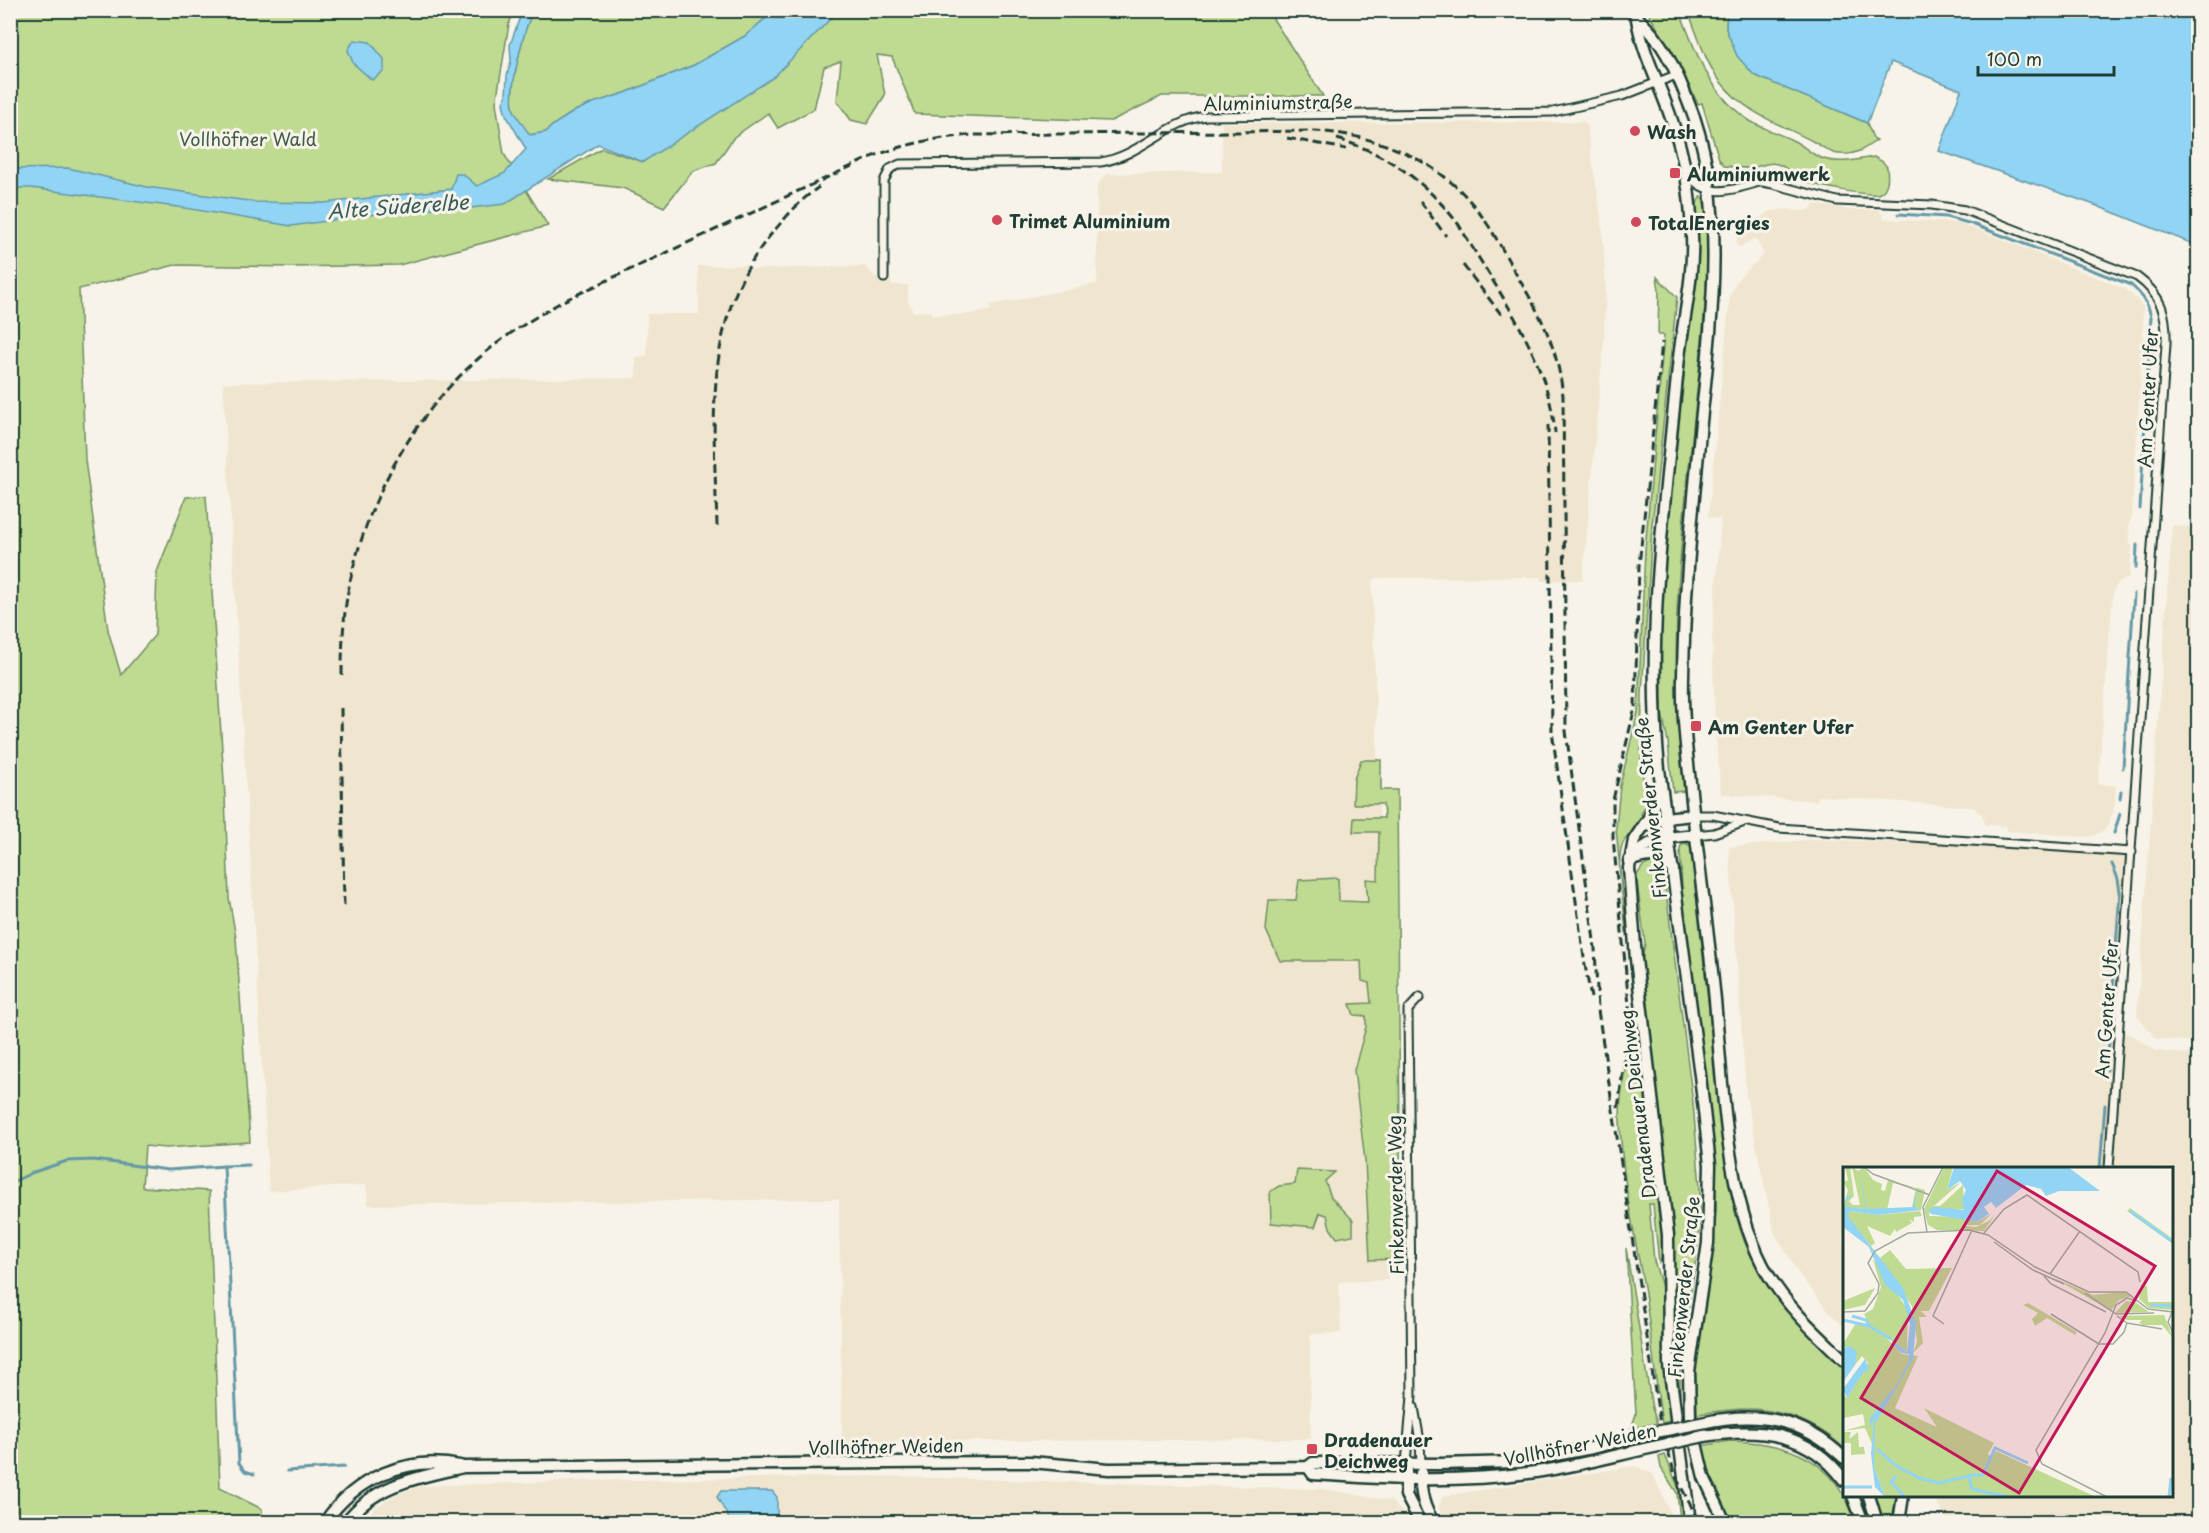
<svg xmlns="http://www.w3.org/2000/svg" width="2209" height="1533" font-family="'Playpen Sans',sans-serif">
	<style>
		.built { fill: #f0e6cf }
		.green { fill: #bfdb92; stroke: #6f8c63; stroke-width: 1.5 }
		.water { fill: #92d4f4; stroke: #6498a7; stroke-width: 1.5 }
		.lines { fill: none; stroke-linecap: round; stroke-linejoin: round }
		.stream { stroke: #6498a7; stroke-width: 3 }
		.street-casing { stroke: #1f3d34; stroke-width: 11 }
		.secondary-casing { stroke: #1f3d34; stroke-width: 15 }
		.street { stroke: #f7f3e8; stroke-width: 7 }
		.secondary { stroke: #f7f3e8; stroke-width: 10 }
		.rail { stroke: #1f3d34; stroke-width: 3; stroke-dasharray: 9 4.5; stroke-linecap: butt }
		.secondary-bridge-casing { stroke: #1f3d34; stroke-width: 15; stroke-linecap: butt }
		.secondary-bridge { stroke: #f7f3e8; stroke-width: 10 }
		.poi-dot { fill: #d1495b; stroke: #f7f3e8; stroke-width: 2 }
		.labels { text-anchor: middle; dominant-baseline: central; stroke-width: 6; stroke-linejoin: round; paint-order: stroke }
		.street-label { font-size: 18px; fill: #1f3d34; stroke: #f7f3e8 }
		.poi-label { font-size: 18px; font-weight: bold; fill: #1f3d34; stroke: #f7f3e8; text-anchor: start }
		.park-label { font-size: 18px; fill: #3f5d47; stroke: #f7f3e8 }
		.water-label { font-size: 20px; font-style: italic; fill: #365b5a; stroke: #f7f3e8 }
		.inset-river { fill: none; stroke: #92d4f4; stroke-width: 3 }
		.inset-road { fill: none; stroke: #a1aaa0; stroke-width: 1.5 }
		.view { fill: #c2185b; fill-opacity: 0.15; stroke: #c2185b; stroke-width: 3 }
		.inset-edge { fill: none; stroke: #1f3d34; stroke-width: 3 }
	</style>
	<rect width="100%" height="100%" fill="#f7f3e8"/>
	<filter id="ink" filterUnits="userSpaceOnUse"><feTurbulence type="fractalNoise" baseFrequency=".0167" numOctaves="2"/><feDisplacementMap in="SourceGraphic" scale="12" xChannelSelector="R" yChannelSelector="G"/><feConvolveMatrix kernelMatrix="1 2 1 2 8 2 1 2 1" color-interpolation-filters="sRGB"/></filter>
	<g filter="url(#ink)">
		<g class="built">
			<path d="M1586,122l16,100 4,63 -2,53 -21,242 -41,1 -1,-4 -165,1 -4,5 12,376 4,321 -49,2 2,51 -31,1 1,105 -469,3 -3,-243 -471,6 -2,-20 -97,6 -46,-808 413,-5v-21l11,-1v-42h52l-1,-48 48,-1 6,4 113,-3 11,12h15v7h17v16l5,11 18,-1 1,4 41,-1 18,-4 -1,-5 107,-21v-99l9,-11 116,-2v-49z"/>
			<path d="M1814,204l38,6h27l4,5v4l72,4 26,8 142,57 14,11 6,9v29l-11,179 -3,8 1,21h2l-3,33 -11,4 -5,10 -15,192 18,2 -2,24 -6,15 -5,6 -8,4 -7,2 -81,-6 -1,-5 -21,-1 -2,-9 -10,-9 -155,-11 -1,5 -96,-7 -6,-64 -3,-93 9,-118 -13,-2 22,-222 7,-15 27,-26 -9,-16 -15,9 -4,-2 2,-12 32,-22 20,-2 8,2 12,-1z"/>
			<path d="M2172,525l26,3v514l-42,-3 -19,-24z"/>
			<path d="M1816,839l316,13 -13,179 13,4 25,16 41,4v467h-251l-14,-26h239v-328h-328v159l-15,-15 -30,-38 -25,-42 -28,-136 -17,-249z"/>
			<path d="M1635,1466l18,8 16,36 3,12h-225l-9,-15 5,-11z"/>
			<path d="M873,1476l450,13 68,12 21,21h-1051l16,-16 18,-11 27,-9 151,-5z"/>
		</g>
		<g class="green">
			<path d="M10,11h504l-5,13 -13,79 8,51 44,72 -149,39 -106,2 -118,-2 -96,24 6,171 23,170 13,45 34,-40 2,-63 29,-75 20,-1 19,301 4,101 7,40 14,204 -84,6 -21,-2 -3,41 67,4 11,297 42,21 1,13h-252z"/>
			<path d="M533,11h241l-29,25 -51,29 -69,28 -31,10 -19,8 -22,14 -7,7 -17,3c-4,-7 -15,-21 -16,-28 -4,-19 11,-78 20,-96z"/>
			<path d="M838,11h430l55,85h-161l-51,25 -196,-7 -23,-57 -15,-2 8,40 -18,29 -16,-4 -14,-19 4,-40 -17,6 -10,42 -36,19 -10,-15 -34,24 -18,26 -23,8 -29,36 -41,-19 -75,-9 54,-31 41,14 184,-141z"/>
			<path d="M1647,11h33c15,41 31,85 70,110 13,8 28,12 42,19 9,4 15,10 23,15 19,11 39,5 59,2l9,5 4,5c1,9 2,21 -7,26 -8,5 -66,-8 -77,-12 -9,-4 -15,-13 -23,-16 -11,-5 -22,3 -32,3 -8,0 -16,-1 -23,-2l-6,-7 -17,-56 -4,1 -26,-52z"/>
			<path d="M1688,11h39l-1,18 28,46 113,48 6,15 4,2c-11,8 -22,16 -37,14 -10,0 -16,-7 -24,-11 -35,-19 -71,-29 -96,-62 -15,-19 -23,-48 -32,-70z"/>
			<path d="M1701,196c11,9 5,102 3,120 -7,92 -21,184 -26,276 -4,67 -1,133 6,199l-11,1 -5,-50 -6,-29 -1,-94 4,-70 24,-223 9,-63 -1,-60z"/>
			<path d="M1657,277l20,20 -25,229 -10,168 -1,69 3,22h3l2,15 -8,14 3,4c-6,9 -16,15 -21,25 -9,20 2,67 5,89h-2l-10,-104 4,-42 18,-74 7,-162 19,-215h-6l1,-45z"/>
			<path d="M1361,760h20v30h16l4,469 -31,1 -5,-99 -11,-91 12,-43v-11l-12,-1 -4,-11 21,-1 -2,-20 -7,-2 -1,-20h-81l-14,-31 3,-30h27l3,-20 39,-2 1,23 29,1 -2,-23 12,1 1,-48h-26l1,-14h30l-1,-14h-30l1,-25z"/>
			<path d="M1688,844l3,3 35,316c5,30 10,61 23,89 22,47 58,82 95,117v79c-25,-23 -57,-37 -92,-39 -18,-1 -37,3 -55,5l-2,-56 9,-53 12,-93 -2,-60 -31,-246 -3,-57 1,-4z"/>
			<path d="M1652,862l4,1 1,4 7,9 29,227 7,84v33l-4,38 -16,106v37h-3l-4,-38v-128l-30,-264 -1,-11 3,-17 -8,-61v-7l6,-9z"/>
			<path d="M1636,1006l26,218v34l-3,5 -6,-59h-4l5,57 9,29 -1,35 2,52 6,44 -8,2c-7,-45 -11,-91 -18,-136 -10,-55 -23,-112 -24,-168 0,-38 11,-75 16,-113z"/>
			<path d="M1297,1170l38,2 -10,9 6,16 22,23v15l-16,3 -7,-10 -3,-13 -7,-2 -5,14 -44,-4 -1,-31 9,-6 16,-2z"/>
			<path d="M1626,1248l26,160 5,15 -26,6 5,-15z"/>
			<path d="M1730,1441c60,1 107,19 125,81h-124l-23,-48 -8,-28z"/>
			<path d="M1665,1455l16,39 2,24h-3l-3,-25 -16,-25 -2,-11z"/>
			<path d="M1876,1496h20l-4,26h-9z"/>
		</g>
		<g class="water">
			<path d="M522,11h11c-9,18 -24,77 -20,96 1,7 13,22 17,28l16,-3 7,-7 22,-14 18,-8 32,-10 69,-28 51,-29 29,-25h64l-64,66 -131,85 -45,-18 -93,60 -43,5 -42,-1 -129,18 -106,-18 -154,-20h-20v-19l57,-1 79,19 109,15 68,1 127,-14 5,-15h7l14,12 28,-13 21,-24 -20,-34 -3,-12 3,-7 1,-21 4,-14 -1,-16z"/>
			<path d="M1727,11h471v235l-106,-42 -153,-53 22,-61 -70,-28 -24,61 -113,-48 -17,-19 -11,-27z"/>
			<path d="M354,40l16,2 14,17v12l-12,9 -19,-17 -5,-13z"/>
			<path d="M721,1491h51l5,6v25h-46l-14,-25z"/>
		</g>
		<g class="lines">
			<g class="stream">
				<path d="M1899,214l47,3 26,7 159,61c11,10 17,17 20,32l-11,192"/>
				<path d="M2136,568l1,-23"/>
				<path d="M2123,768l11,-174"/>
				<path d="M2120,798l1,-7"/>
				<path d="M2114,833l6,-19"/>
				<path d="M2107,1070l13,-178 -2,-13 -6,-15"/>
				<path d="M224,1166l25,-1"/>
				<path d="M2100,1168l5,-63"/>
				<path d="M10,1183l24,-11 33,-11 27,-1 74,10 56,-4 15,297 6,8 9,3"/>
				<path d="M287,1471l57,-4"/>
			</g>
			<g class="street-casing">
				<g id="street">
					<path d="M1707,167l11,7 55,10 64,17 95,4 33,5 172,67c25,18 30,38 29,67l-57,824"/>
					<path d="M1688,174c19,26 45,16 71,8"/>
					<path d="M884,278v-97l6,-12 10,-5 201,-2c39,-6 67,-42 106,-46l346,-4 69,-16 54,-21"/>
					<path d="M1693,815h20l66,13 353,24"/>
					<path d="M1696,835l18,-2 28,-10"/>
					<path d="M1414,1407l6,34 1,23"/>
					<path d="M1406,1463l6,-67 -4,-386 12,-13"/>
				</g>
			</g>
			<g class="secondary-casing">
				<g id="secondary">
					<path d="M1632,10c7,11 16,18 23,27 18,23 30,56 40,83 31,94 16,206 6,302 -8,85 -17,169 -18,255 -1,35 3,70 7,105 7,73 18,146 25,218 8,85 10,203 54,276 20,33 48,58 75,84"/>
					<path d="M1637,19c6,37 24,67 35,102 13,37 19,77 20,116 2,43 -10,87 -14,130 -13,134 -32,267 -19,402l41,306 10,90 -2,78 -19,129 1,46 14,59 21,45"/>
					<path d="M1659,786l-9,30 -16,24 -5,28 7,91 32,276 1,130 21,157"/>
					<path d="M1645,826l20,-8 28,-3"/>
					<path d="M1632,860c18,-7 29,-5 41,10"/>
					<path d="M1629,861c23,-25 35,-23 67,-26"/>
					<path d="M1701,1423c56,-12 100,-6 143,35"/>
					<path d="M1704,1436c55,-9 105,-4 140,44"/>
					<path d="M1406,1463v32l14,27"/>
					<path d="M1308,1467l5,7c72,5 143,9 215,-1 42,-5 84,-17 126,-26"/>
					<path d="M1421,1473c-1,18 2,35 13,49"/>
					<path d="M1853,1496l10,26"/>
					<path d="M1869,1496l8,26"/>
					<path d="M325,1522c30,-44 82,-67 135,-56"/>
					<path d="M346,1522c29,-38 73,-45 117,-55l533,-5h35l78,7 199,-2 5,-4 126,1 79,-2 74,-14 59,-15"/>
					<path d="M1899,1522l4,-26"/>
				</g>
			</g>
			<use href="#street" class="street"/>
			<use href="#secondary" class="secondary"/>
			<g class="rail">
				<path d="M1287,138l59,11"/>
				<path d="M1337,139c51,14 90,44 122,86 37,64 90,133 96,208"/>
				<path d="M1420,201l26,35"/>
				<path d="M1463,265l41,53"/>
				<path d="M1548,425l4,306 33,234 6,33"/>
				<path d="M717,526c-3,-104 -16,-209 56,-294 14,-16 28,-33 46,-45"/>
				<path d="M342,675c0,-26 1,-52 5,-78 16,-90 63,-179 132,-239 26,-23 55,-40 84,-57l306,-143c35,-14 69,-21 107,-23l339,-4c63,4 124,28 163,80 15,19 26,42 38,63 25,41 42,74 47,122l3,335 29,217 3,62 62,414 15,51 24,47"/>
				<path d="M341,708l3,200"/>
				<path d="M1618,1108l12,-92 -17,-179v-37l22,-93 4,-141 23,-224"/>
			</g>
			<g class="secondary-bridge-casing">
				<g id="secondary-bridge">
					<path d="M1651,1433l50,-10"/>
					<path d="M1654,1447l50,-11"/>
				</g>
			</g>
			<use href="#secondary-bridge" class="secondary-bridge"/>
		</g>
	</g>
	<g class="poi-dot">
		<circle cx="1635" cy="131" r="6"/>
		<rect x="1669" y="167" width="12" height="12" rx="3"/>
		<circle cx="997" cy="220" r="6"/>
		<circle cx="1636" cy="222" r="6"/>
		<rect x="1690" y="720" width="12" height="12" rx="3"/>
		<rect x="1306" y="1443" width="12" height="12" rx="3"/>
	</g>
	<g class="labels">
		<g class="street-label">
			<text transform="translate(1278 102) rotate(-1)">Aluminiumstraße</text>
			<text transform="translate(2147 398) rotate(-87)">Am Genter Ufer</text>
			<text transform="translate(1650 808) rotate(-96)">Finkenwerder Straße</text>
			<text transform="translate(2106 1009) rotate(-86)">Am Genter Ufer</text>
			<text transform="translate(1637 1104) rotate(-97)">Dradenauer Deichweg</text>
			<text transform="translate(1395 1195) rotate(-91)">Finkenwerder Weg</text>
			<text transform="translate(1683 1287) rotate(-84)">Finkenwerder Straße</text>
			<text transform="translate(1580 1444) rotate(-11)">Vollhöfner Weiden</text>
			<text transform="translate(886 1446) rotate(-1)">Vollhöfner Weiden</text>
		</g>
		<g class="poi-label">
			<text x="1647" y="131">Wash</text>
			<text x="1687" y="173">Aluminiumwerk</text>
			<text x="1009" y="220">Trimet Aluminium</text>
			<text x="1648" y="222">TotalEnergies</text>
			<text x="1708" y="726">Am Genter Ufer</text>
			<text x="1324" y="1439">Dradenauer<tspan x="1324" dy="21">Deichweg</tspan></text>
		</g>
		<g class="park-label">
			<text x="248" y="138">Vollhöfner Wald</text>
		</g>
		<g class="water-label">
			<text transform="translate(398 206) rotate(-4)">Alte Süderelbe</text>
		</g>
	</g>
	<g transform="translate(1843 1167)">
		<rect width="330" height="330" fill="#f7f3e8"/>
		<path d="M2,0h5l4,29 -5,5 4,4h7l-8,-38 6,4 6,-4 9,13 9,4 -1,6 4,1 3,-11 37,10 -4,20 -9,-3 4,-19 -23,-5 -6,27 -44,-2 5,-18 -5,-8 5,-2zM101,0h9l-6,23 14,-8 -27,24h6l23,-21 1,24 -34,1 -1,6 35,1 13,5 14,-8 -11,11h-21l17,2 13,-6 6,-6 -11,16 -47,-1 -9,-5 -4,-16zM287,41l43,31v5l-46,-33zM8,44l26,4 43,-4 2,5 -8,1v5l-5,-3 3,4 -16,9 -1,-3 -5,7 -23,-10 8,17 -4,3 -25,-31zM47,83l16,19 46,-1 -23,43h-8l6,6h-8l4,26 -10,10 4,-11 -5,-36 -31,-45 -1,-3zM30,92l35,51 -1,42 -24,-18 19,20 16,2 -23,52 42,19 -13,-19 70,35 -6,11 3,3 5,-6 100,46h-211l-11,-30v-37l-2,14 -7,-16 -22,3 22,-6 -2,-11 -20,4v-23l4,3 21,-35 -6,-7 -7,9 -5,-19 -7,2v-4l13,-21 15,5 -7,-14 9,-5 8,-22zM209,110l41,18 31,-3 9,4 -14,4 -8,11zM298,118l6,1 1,16h25v8l-24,-2 -10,-9zM32,121l-10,17 -22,5v-9zM283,134l9,1 14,10 -34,1zM185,136l49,29 -2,3 -28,-17 -12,8 -3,-7 6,-6 -15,-8zM321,148l9,23 -11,-13h-19l-4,-2 3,-3h-15l-8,-4zM1,265h7l-2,7 9,-7 1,15h5l1,7 -14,1v-12h-8z" fill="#bfdb92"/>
		<path d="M16,0l7,42 47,-2 4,-18 -2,19 7,2 -45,5 -26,-4 -4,4 56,73 13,35 -3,36 -38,65 -1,43 11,30 -10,-10 -4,-33 3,-36 -4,9v-9l27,-34 12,-23v-7l-7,-1 -5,-4 -7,-10 17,13 3,-28 -7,-24 -18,-15 -16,-38 -26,-20v-19l4,-1 -2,-5 2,-6h5l-6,5 2,6 17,2zM111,0h114l32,24h-41l-13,5 -5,-7 -15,-4 -30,23 -5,-6 -7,5 5,7 -12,8 -46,-8 -3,-4 7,-3 29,3 -2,-11 4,-9 -6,-9 -13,9zM7,179l7,6 -2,13 -12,17v-34zM22,192l4,10 -6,4 -16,25 -4,-9z" fill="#92d4f4"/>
		<path class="inset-river" d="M287,44l43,31M308,138l22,1M9,149l14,4 4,7M0,153l26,6 22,13M34,282l18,16 24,13 20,5 30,-7 3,13 36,8M127,308h13l12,-27 33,15M53,309l-5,6 14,15M0,320h29M326,330l2,-19"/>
		<path class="inset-road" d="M21,0l9,7 57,21M84,65l-4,-25 20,-40M141,66l20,-24 23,-14 111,77 2,10M151,75l39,28 31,14M207,107l30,-43M201,109l7,8 55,28M242,126l31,21 38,-1M0,145l22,-1 13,-18 1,-9 -11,-21 7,-12 33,-18 61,-3 19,5 47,32 54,25h37l22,17 25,3M329,145l-4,10 5,11M208,147l48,30M284,156l35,6M101,157l-11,-8 39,-86M256,177h14l11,-12 3,-9 -10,-7M264,330l-65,-33 -6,-14 69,-117 11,-28 11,-7 10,3"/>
		<path class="view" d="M154,4l158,95 -136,227 -158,-95z"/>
		<rect width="330" height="330" class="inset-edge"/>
	</g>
	<rect width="2209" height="1533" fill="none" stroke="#f7f3e8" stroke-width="36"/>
	<rect x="18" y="18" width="2173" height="1497" fill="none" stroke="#1f3d34" stroke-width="2" filter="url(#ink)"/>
	<path d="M1978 66v9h136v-9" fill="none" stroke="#1f3d34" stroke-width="3"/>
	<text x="1987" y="66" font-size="18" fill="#1f3d34" stroke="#f7f3e8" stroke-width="4.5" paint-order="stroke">100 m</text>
</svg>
